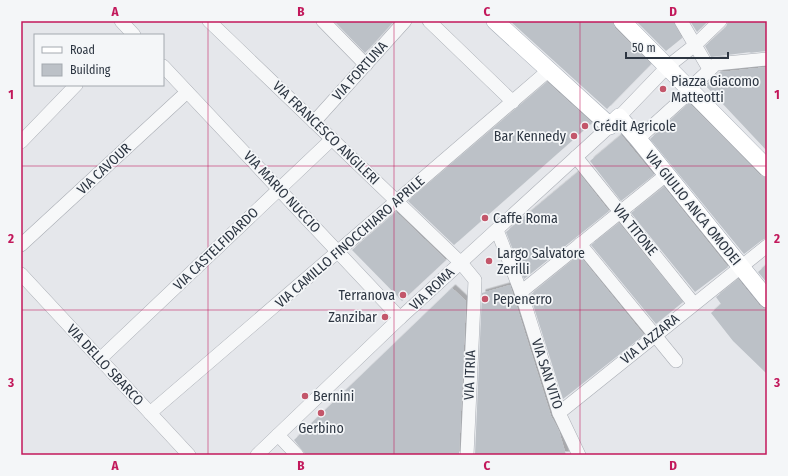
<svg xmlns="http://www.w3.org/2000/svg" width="788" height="476" font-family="'Fira Sans Condensed',sans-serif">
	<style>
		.building { fill: #bcc1c7; filter: url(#shadow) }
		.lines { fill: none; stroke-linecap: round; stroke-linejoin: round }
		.minor-casing { stroke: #aaaeb5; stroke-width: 14 }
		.major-casing { stroke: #a5acb6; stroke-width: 18 }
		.minor { stroke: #f7f8f9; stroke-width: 13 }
		.major { stroke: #fff; stroke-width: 17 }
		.grid { fill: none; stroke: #c2185b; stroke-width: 1; stroke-opacity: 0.55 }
		.poi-dot { fill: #c3566a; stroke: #f4f6f8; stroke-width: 1.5 }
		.labels { text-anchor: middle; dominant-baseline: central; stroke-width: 3.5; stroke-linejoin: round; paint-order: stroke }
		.street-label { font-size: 14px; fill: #2d3642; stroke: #f4f6f8 }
		.poi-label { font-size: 14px; fill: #2d3642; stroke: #f4f6f8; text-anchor: start }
		.neatline { fill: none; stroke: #c2185b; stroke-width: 1.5 }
		.grid-label { font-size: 13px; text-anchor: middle; font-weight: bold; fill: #c2185b }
	</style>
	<defs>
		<filter id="shadow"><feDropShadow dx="3.5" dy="-3.5" stdDeviation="0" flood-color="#0004"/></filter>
	</defs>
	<rect width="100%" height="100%" fill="#e5e7eb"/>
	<g class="building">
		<path d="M334,21h60l-29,32z"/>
		<path d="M510,21h102l3,7 36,36 -44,45z"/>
		<path d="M636,21h37l9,17 -16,13z"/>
		<path d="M690,21h18l-11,11z"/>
		<path d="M728,21h39v30l-18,2 2,-1 -40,5 -6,-11 21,-19z"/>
		<path d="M767,67v84l-62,-66 16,-13z"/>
		<path d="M547,82l45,41 -138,122 -46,-44z"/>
		<path d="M689,103l71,72 7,3v60l-5,2 -18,14 -94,-115z"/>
		<path d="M621,135l33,40 -33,26 -31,-40z"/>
		<path d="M578,172l31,39 -85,68 -18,-47z"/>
		<path d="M664,187l64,80 -33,25 -64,-79z"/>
		<path d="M396,212l50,48 -44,41 -50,-51z"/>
		<path d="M619,223l64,79 -27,22 -65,-79z"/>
		<path d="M579,255l65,80 -81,64 -33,-104z"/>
		<path d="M767,264v19l-9,-11z"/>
		<path d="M738,279l21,26 4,3 4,1v65l-34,-33 -22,-28 10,-9 -5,-7z"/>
		<path d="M510,285l41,131 8,15 7,24h-91l7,-162z"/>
		<path d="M452,288l14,13 -7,154h-153l-12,-15z"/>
	</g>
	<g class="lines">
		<g class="minor-casing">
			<g id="minor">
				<path d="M121,21l13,14"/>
				<path d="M209,21l252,242 14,17 -8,175"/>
				<path d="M323,21l43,44"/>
				<path d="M429,21l84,81"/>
				<path d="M163,66l237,252"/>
				<path d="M709,69l-14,-24 25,-24"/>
				<path d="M689,89l27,-25 51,-5"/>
				<path d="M619,117l48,-50 28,-22 -14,-24"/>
				<path d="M314,122l91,-101"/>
				<path d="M638,139l53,-48"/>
				<path d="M21,142l55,-57"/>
				<path d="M576,157l118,147"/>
				<path d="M497,230l24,62 38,121 20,42"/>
				<path d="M580,244l96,117"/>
				<path d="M21,245l166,-153"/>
				<path d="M21,274l168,181"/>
				<path d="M521,292l145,-117"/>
				<path d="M100,359l232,-220"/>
				<path d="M150,413l399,-343"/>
				<path d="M559,413l208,-167"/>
				<path d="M278,435l19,20"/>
				<path d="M257,455l143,-137 210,-192"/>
			</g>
		</g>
		<g class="major-casing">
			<g id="major">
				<path d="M495,21l115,105 9,-9 19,22 129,160"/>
				<path d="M622,21l145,147"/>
			</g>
		</g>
		<use href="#minor" class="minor"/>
		<use href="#major" class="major"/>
	</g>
	<path class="grid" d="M208,21v434M394,21v434M580,21v434M21,166h746M21,310h746"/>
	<g class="poi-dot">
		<circle cx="663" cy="89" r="4"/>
		<circle cx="585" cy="126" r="4"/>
		<circle cx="574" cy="136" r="4"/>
		<circle cx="485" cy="218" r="4"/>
		<circle cx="489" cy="261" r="4"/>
		<circle cx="403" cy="295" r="4"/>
		<circle cx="485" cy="299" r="4"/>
		<circle cx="385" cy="317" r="4"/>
		<circle cx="305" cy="396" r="4"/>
		<circle cx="321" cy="413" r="4"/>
	</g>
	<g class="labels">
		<g class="street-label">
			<text transform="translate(360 71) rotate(-48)">VIA FORTUNA</text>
			<text transform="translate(326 133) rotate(44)">VIA FRANCESCO ANGILERI</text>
			<text transform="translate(104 169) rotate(-43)">VIA CAVOUR</text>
			<text transform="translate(282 192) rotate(47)">VIA MARIO NUCCIO</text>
			<text transform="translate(693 208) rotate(51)">VIA GIULIO ANCA OMODEI</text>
			<text transform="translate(635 230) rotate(51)">VIA TITONE</text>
			<text transform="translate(350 242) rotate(-41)">VIA CAMILLO FINOCCHIARO APRILE</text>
			<text transform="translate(216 249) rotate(-44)">VIA CASTELFIDARDO</text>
			<text transform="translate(432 289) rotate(-43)">VIA ROMA</text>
			<text transform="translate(650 339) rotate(-39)">VIA LAZZARA</text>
			<text transform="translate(105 365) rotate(47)">VIA DELLO SBARCO</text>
			<text transform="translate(547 374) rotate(72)">VIA SAN VITO</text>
			<text transform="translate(470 375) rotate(-88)">VIA ITRIA</text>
		</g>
		<g class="poi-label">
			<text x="671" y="81">Piazza Giacomo<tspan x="671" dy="16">Matteotti</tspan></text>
			<text x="593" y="126">Crédit Agricole</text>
			<text x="566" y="136" text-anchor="end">Bar Kennedy</text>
			<text x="493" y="218">Caffe Roma</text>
			<text x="497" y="253">Largo Salvatore<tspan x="497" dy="16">Zerilli</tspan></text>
			<text x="395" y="295" text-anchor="end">Terranova</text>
			<text x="493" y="299">Pepenerro</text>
			<text x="377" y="317" text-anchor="end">Zanzibar</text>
			<text x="313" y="396">Bernini</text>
			<text x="321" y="428" text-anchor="middle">Gerbino</text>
		</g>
	</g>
	<rect width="788" height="476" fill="none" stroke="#f4f6f8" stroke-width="44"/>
	<rect x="34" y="34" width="130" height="52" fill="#f4f6f8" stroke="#a4a9af"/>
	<rect x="42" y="47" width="20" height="6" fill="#ffffff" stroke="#a4a9af"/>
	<text x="70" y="54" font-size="12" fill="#2d3642">Road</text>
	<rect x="42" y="64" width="20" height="12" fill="#bcc1c7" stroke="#a4a9af"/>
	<text x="70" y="74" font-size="12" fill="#2d3642">Building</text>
	<path d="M626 52v6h102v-6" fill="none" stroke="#2d3642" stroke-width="2"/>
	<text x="632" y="52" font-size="12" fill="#2d3642" stroke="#f4f6f8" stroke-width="3" paint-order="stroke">50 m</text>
	<rect x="22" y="22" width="744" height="432" class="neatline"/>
	<g class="grid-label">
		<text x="115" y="16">A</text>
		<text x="301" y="16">B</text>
		<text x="487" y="16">C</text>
		<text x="673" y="16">D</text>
		<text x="11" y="99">1</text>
		<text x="777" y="99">1</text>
		<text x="11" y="243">2</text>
		<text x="777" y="243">2</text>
		<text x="11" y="387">3</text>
		<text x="777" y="387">3</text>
		<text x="115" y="470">A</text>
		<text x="301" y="470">B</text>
		<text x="487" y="470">C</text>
		<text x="673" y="470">D</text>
	</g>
</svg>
